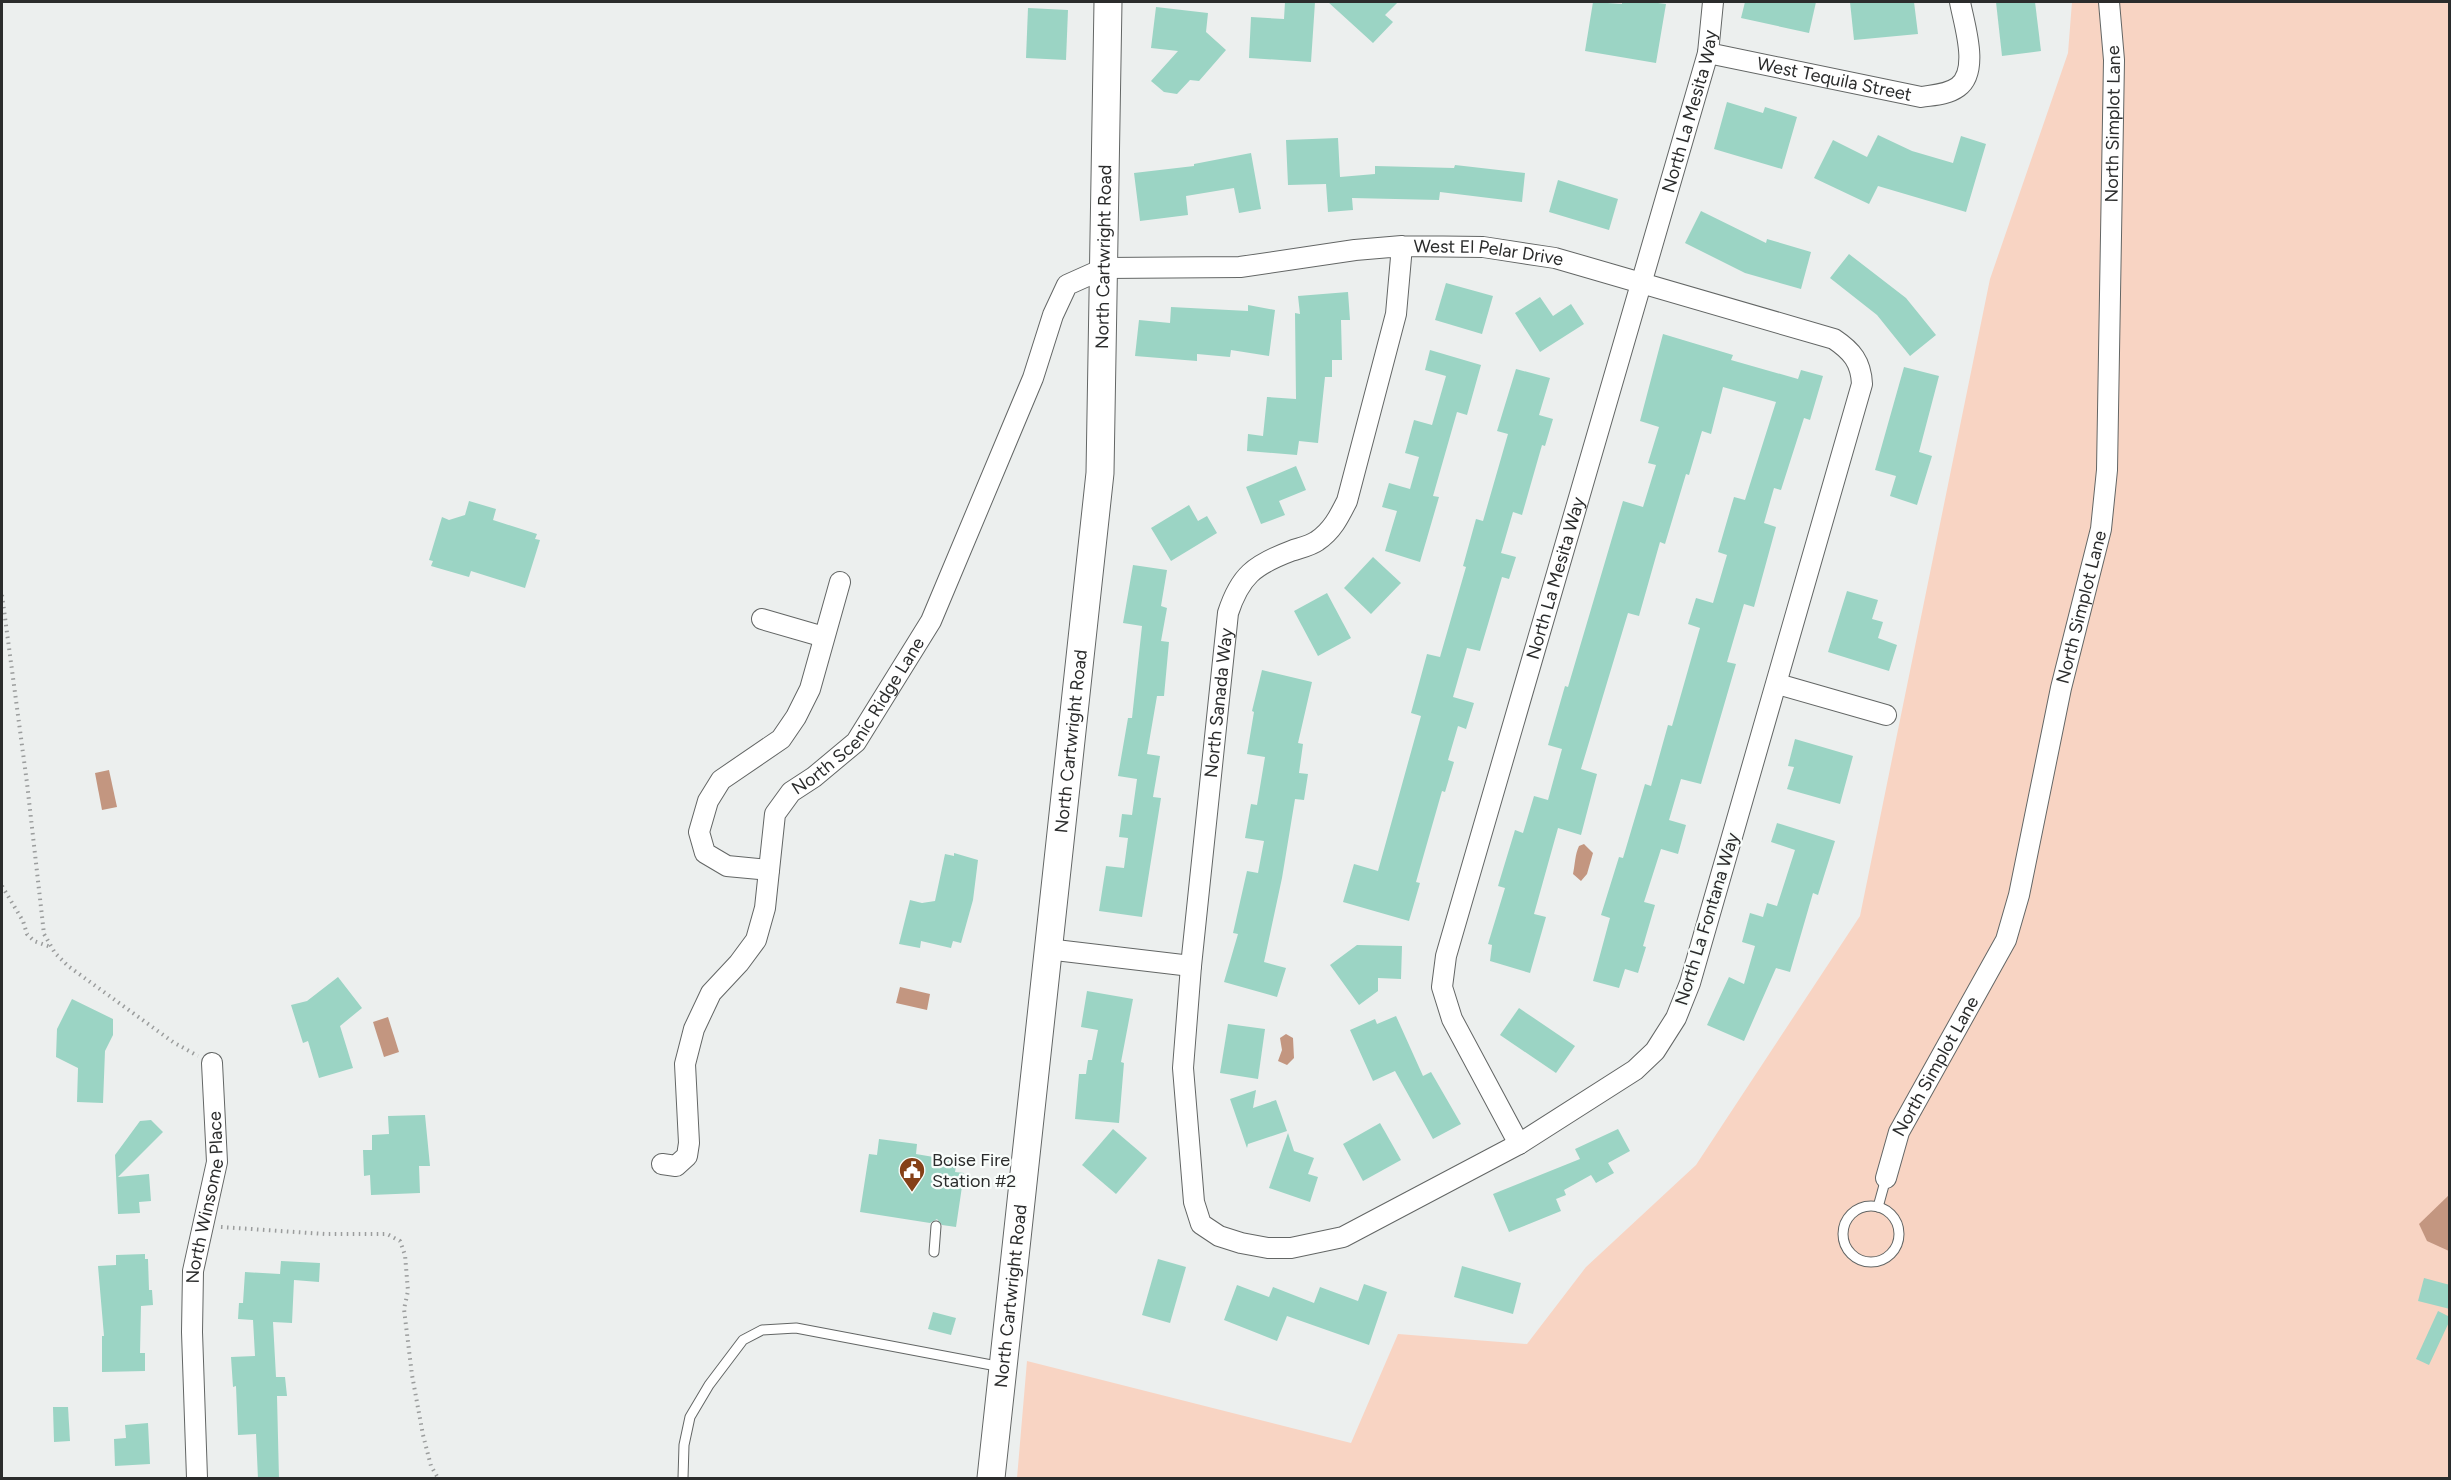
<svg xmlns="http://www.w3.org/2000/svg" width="2451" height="1480" font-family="Figtree,sans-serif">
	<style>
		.green { fill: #f8d4c3 }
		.water { fill: #c39680 }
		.building { fill: #9bd4c4 }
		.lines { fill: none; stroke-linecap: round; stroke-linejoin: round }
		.lane-casing { stroke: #636665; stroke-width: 11 }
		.street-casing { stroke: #636665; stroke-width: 22 }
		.secondary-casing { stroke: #636665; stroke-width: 29 }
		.path { stroke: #9b9d9d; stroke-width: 4; stroke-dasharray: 1.5 4.5; stroke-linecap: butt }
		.lane { stroke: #fff; stroke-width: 9 }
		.street { stroke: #fff; stroke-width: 20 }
		.secondary { stroke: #fff; stroke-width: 27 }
		.labels { text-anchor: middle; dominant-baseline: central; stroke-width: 4.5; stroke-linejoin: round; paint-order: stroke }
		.street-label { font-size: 18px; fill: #2b2c2c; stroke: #f9fdfb }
		.poi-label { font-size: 18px; fill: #2b2c2c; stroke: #f9fdfb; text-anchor: start }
	</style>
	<rect width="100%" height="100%" fill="#ecefee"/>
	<path class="green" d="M2072,2h377v1476h-1432l10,-117 324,82 47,-109 129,10 59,-77 110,-102 164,-249 130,-637 78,-226z"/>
	<g class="water">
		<path d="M109,770l8,37 -15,3 -7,-37z"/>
		<path d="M1584,844l9,9 -6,21 -6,7 -8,-7c2,-9 2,-20 6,-28z"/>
		<path d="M900,987l30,7 -3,16 -31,-7z"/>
		<path d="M388,1017l11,35 -15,5 -11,-35z"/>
		<path d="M1286,1034l7,4 1,20 -7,7 -9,-4 4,-11 -2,-12z"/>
		<path d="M2449,1195v56l-22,-10 -8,-17z"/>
	</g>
	<g class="building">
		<path d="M1285,2h30l-4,60 -62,-4 2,-41 33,2z"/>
		<path d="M1328,2h70l-13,13 8,7 -20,21z"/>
		<path d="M1593,2l29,2v-2h28l16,2 -10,59 -71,-12z"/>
		<path d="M1745,2h71l-7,31 -68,-15z"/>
		<path d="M1850,2h64l4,32 -64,6z"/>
		<path d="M1996,2h39l6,49 -39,5z"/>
		<path d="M1156,7l52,6 -2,19 20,18 -27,31 -9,-1 -13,14 -13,-2 -13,-11 27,-30 -27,-3z"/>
		<path d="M1028,8l40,2 -2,50 -40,-2z"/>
		<path d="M1727,102l36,11 2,-6 32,10 -15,52 -68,-20z"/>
		<path d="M1878,135l34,16 41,12 8,-27 25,8 -20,68 -88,-26 -9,18 -55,-26 19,-38 34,17z"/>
		<path d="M1338,138l2,39 35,-3v-8l79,2 1,-3 70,8 -3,29 -82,-10 -1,8 -87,-2 1,12 -25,2 -2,-28 -38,1 -2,-45z"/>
		<path d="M1251,153l10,56 -22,4 -5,-25 -48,8 2,19 -48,6 -6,-48 60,-7v-2z"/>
		<path d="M1558,180l60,19 -9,31 -60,-18z"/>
		<path d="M1701,211l65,32 1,-4 44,13 -10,37 -56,-16 -60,-30z"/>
		<path d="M1849,254l57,44 30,37 -26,21 -33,-41 -47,-37z"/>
		<path d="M1446,283l47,13 -11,38 -47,-14z"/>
		<path d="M1348,292l2,28h-9l1,40h-10v17h-7l-7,66 -19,-2 -2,14 -50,-4 1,-17 15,2 4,-39 29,2 -1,-86 5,1 -2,-18z"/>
		<path d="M1540,297l13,19 18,-12 13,20 -44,28 -25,-39z"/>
		<path d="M1248,305l27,5 -6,46 -38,-6 -1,7 -33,-3v7l-62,-5 4,-36 31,3 1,-16 77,4z"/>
		<path d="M1663,334l70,21 -2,5 67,19 3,-9 22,6 -13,44 -6,-2 -23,72 -7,-2 -10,35 12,4 -22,80 -10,-3 -17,58 9,2 -35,120 -20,-5 -12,41 17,5 -8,29 -17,-5 -17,53 11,3 -12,41 3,1 -8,26 -13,-4 -6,19 -26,-7 17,-63 -9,-3 18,-58 4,1 22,-74 6,2 17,-61 4,1 28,-98 -12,-4 8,-26 17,5 14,-48 -9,-3 16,-55 11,3 31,-98 -53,-15 -12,47 -9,-3 -13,44 -3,-1 -21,70 -5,-2 -21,74 -11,-3 -47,156 16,5 -16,61 -23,-7 -24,86 12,3 -16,56 -40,-12 2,-16 -4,-1 17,-56 -7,-2 17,-56 8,3 11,-37 14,4 14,-51 -14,-4 17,-59 3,1 55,-186 20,6 13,-42 -8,-2 11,-36 -19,-6z"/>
		<path d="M1430,350l51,15 -14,50 -10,-3 -24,84 6,1 -19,65 -35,-11 12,-40 -15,-4 7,-24 21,6 9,-32 -14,-4 9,-33 18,5 14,-49 -21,-6z"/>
		<path d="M1904,367l35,9 -20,76 13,4 -15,49 -27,-9 6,-20 -21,-6z"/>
		<path d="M1516,369l34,9 -11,37 14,4 -8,27 -3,-1 -20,70 -9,-3 -12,41 15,4 -7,22 -7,-2 -22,74 -13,-3 -14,49 21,6 -8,26 -8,-3 -10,34 6,2 -9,30 -3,-1 -26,91 4,1 -11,38 -66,-19 11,-38 24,7 43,-155 -10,-3 16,-59 13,3 26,-90 -3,-1 13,-47 7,2 25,-87 -11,-3z"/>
		<path d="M1296,466l10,24 -27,11 6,14 -24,9 -15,-37z"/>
		<path d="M469,501l27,8 -3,11 44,14 -2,5 5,1 -15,48 -54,-17 -2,6 -38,-11 2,-5 -4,-1 13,-43 7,3 16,-5z"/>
		<path d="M1189,505l9,16 9,-5 10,17 -46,28 -20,-33z"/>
		<path d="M1373,557l28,26 -30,31 -27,-26z"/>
		<path d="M1133,565l34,5 -6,36 6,2 -6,33 8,1 -5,54h-7l-10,58 13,2 -7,41 8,1 -19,119 -43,-6 7,-45 18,2 4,-30 -9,-1 3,-23 10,1 5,-36 -19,-3 10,-58h4l10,-92 -19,-3z"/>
		<path d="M1847,591l31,9 -6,19 11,3 -5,16 19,7 -8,26 -61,-19z"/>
		<path d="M1327,593l24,45 -33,18 -24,-45z"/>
		<path d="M1262,670l50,12 -14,61 5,1 -4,29 9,1 -4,26 -9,-1 -13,79 -18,84 22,6 -9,29 -53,-15 14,-48 -5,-1 14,-62 11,2 6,-32 -19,-3 6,-34 6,1 8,-48 -18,-3 7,-42 -2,-1z"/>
		<path d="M1795,739l58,17 -13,48 -53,-15 7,-22 -6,-1z"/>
		<path d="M1777,823l58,18 -17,54 -5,-2 -23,79 -14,-4 -32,73 -37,-16 22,-48 15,7 11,-38 -13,-4 8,-29 13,4 4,-14 10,3 18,-56 -24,-8z"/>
		<path d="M954,853l24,7 -5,40 -12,43 -8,-2 -2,7 -30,-7 -1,7 -21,-4 11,-44 12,3 13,-2 10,-47 9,2z"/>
		<path d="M1357,945l45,1 -1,33 -23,-1v13l-19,14 -29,-40z"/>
		<path d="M338,977l24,31 -22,18 13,42 -34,10 -11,-37 -5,2 -12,-38 16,-4z"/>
		<path d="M1087,991l46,8 -12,63 3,1 -5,60 -44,-4 4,-45h7l2,-14h4l6,-30 -17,-3z"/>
		<path d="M72,999l41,20v16l-8,16 -2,52 -26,-1 1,-34 -22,-11 1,-28z"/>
		<path d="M1519,1008l56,38 -19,27 -56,-38z"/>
		<path d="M1396,1016l27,60 8,-4 30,52 -28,15 -38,-68 -22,10 -23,-51 25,-11 2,5z"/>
		<path d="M1228,1024l37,5 -7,50 -38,-6z"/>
		<path d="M1256,1090l-3,18 23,-8 11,31 -39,13 -1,4 -17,-49z"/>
		<path d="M425,1115l5,51h-11l1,27 -49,2 -1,-20 -6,1 -1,-26h9v-15l17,-1 -1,-18z"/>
		<path d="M151,1120l12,12 -45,45 31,-3 2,27 -12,1 1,11 -22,1 -3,-59 25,-34z"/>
		<path d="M1380,1123l21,37 -38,21 -20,-37z"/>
		<path d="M1113,1129l34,29 -31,36 -34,-29z"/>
		<path d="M1618,1129l12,22 -22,12 6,10 -18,10 -5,-8 -27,15 2,5 -10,4 5,12 -52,21 -16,-38 87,-35 -5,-10z"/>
		<path d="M1288,1133l6,18 20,7 -6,16 10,3 -8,25 -41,-14z"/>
		<path d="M879,1139l38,5 -1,10 41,7 -2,11 9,1 -8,54 -14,-2 -5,-6 -7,4 -70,-11 9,-58 8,1z"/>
		<path d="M145,1254v5h3l1,31h3l1,15 -12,1 -1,47h5v18l-43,1v-36h2l-6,-70 18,-1v-10z"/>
		<path d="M1158,1259l28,8 -16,56 -28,-8z"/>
		<path d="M281,1261l39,2 -1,19 -25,-2 -2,43 -19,-1 3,55h9l2,19h-10l2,83h-21l-2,-45 -18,1 -2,-49 -3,1 -2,-30 24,-1 -2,-36 -15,-1 1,-16h4l2,-31 35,2z"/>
		<path d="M1462,1266l59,17 -8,31 -59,-17z"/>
		<path d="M2424,1278l26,7v24l-32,-8z"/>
		<path d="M1364,1284l23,8 -18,53 -82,-29 -10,25 -53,-21 13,-35 32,12 4,-10 41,16 6,-16 38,14z"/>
		<path d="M2438,1311l12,6v3l-21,45 -13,-6z"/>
		<path d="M933,1312l23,6 -5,17 -23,-6z"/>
		<path d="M53,1407h15l2,34 -16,1z"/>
		<path d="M148,1423l2,41 -35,2 -1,-27 12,-1 -1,-13z"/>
	</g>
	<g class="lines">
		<g class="lane-casing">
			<g id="lane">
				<circle cx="1871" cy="1234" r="28"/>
				<path d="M1878,1207l8,-29"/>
				<path d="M934,1252l2,-26"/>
				<path d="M683,1478l1,-33 6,-28 19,-32 34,-45 19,-10 34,-2 206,39"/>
			</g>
		</g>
		<g class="street-casing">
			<g id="street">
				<path id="s1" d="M1708,53l213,44c12,-2 26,-2 37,-10 22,-16 6,-63 2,-85"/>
				<path d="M762,619l62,18"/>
				<path d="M1778,684l108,31"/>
				<path d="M769,870l-42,-4 -22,-13 -6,-21 9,-31 13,-21 60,-41 15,-22 14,-28 30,-107"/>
				<path d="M1047,949l144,17"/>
				<path id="s2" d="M1519,1144l-67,-125 -10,-32 4,-31 262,-903 5,-51"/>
				<path id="s3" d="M662,1164l14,2 11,-10 2,-13 -4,-79 9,-35 17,-36 28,-30 17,-23 9,-32 10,-94 16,-22 23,-15 42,-35 75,-121 102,-243 20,-63 14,-30 38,-17 135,-1 115,-17 47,-4 81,1 72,11 279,81c18,12 27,23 28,45l-172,599 -14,35 -21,33 -20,19 -116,74 -176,93 -52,11h-23l-27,-5 -22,-7 -18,-12 -7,-22 -11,-134 8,-102 37,-353c12,-37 26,-48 63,-62 8,-3 19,-5 26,-10 15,-10 22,-24 30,-40l49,-187 6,-68"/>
				<path id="s4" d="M1886,1178l13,-46 107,-192 13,-45 42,-207 40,-159 6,-59 7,-410 -5,-58"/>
				<path id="s5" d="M197,1478l-5,-146 1,-61 24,-109 -5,-99"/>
			</g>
		</g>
		<g class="secondary-casing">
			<g id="secondary">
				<path id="s6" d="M991,1478l109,-1005 8,-471"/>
			</g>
		</g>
		<g class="path">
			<path d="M2,595l25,188 17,151 11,19 13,13 105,76 25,14"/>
			<path d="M2,886l21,35 4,13 7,7 17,6"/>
			<path d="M221,1227l104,7h62l13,7 5,14 3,36 -4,18 8,66 11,60 8,31 7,12"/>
		</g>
		<use href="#lane" class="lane"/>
		<use href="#street" class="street"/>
		<use href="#secondary" class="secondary"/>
	</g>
	<defs>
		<g id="civic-pin" transform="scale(1.35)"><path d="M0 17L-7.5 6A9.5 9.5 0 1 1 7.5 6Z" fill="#854017" stroke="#f9fdfb"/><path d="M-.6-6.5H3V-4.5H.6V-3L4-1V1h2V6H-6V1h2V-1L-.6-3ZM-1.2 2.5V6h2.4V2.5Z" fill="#fff"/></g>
	</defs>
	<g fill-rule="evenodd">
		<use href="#civic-pin" x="912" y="1170"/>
	</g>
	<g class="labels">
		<g class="street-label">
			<text stroke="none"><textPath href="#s1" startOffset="129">West Tequila Street</textPath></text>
			<text stroke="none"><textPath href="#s2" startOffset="1086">North La Mesita Way</textPath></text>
			<text stroke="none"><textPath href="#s4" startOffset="1095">North Simplot Lane</textPath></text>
			<text stroke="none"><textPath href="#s3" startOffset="1436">West El Pelar Drive</textPath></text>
			<text stroke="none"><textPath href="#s6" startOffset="1227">North Cartwright Road</textPath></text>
			<text stroke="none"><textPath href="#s2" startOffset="600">North La Mesita Way</textPath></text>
			<text stroke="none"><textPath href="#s4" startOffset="609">North Simplot Lane</textPath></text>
			<text stroke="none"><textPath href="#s3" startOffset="3586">North Sanada Way</textPath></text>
			<text stroke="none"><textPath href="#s3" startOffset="525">North Scenic Ridge Lane</textPath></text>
			<text stroke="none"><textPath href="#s6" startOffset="741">North Cartwright Road</textPath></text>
			<text transform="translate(1707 919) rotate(-73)">North La Fontana Way</text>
			<text stroke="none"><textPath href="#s4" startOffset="123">North Simplot Lane</textPath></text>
			<text stroke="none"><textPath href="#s5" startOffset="282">North Winsome Place</textPath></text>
			<text stroke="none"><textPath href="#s6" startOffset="183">North Cartwright Road</textPath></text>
		</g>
		<g class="poi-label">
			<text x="932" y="1160">Boise Fire<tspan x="932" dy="21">Station #2</tspan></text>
		</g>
	</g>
	<rect width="2451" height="1480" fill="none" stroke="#2b2c2c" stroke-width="6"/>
</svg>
